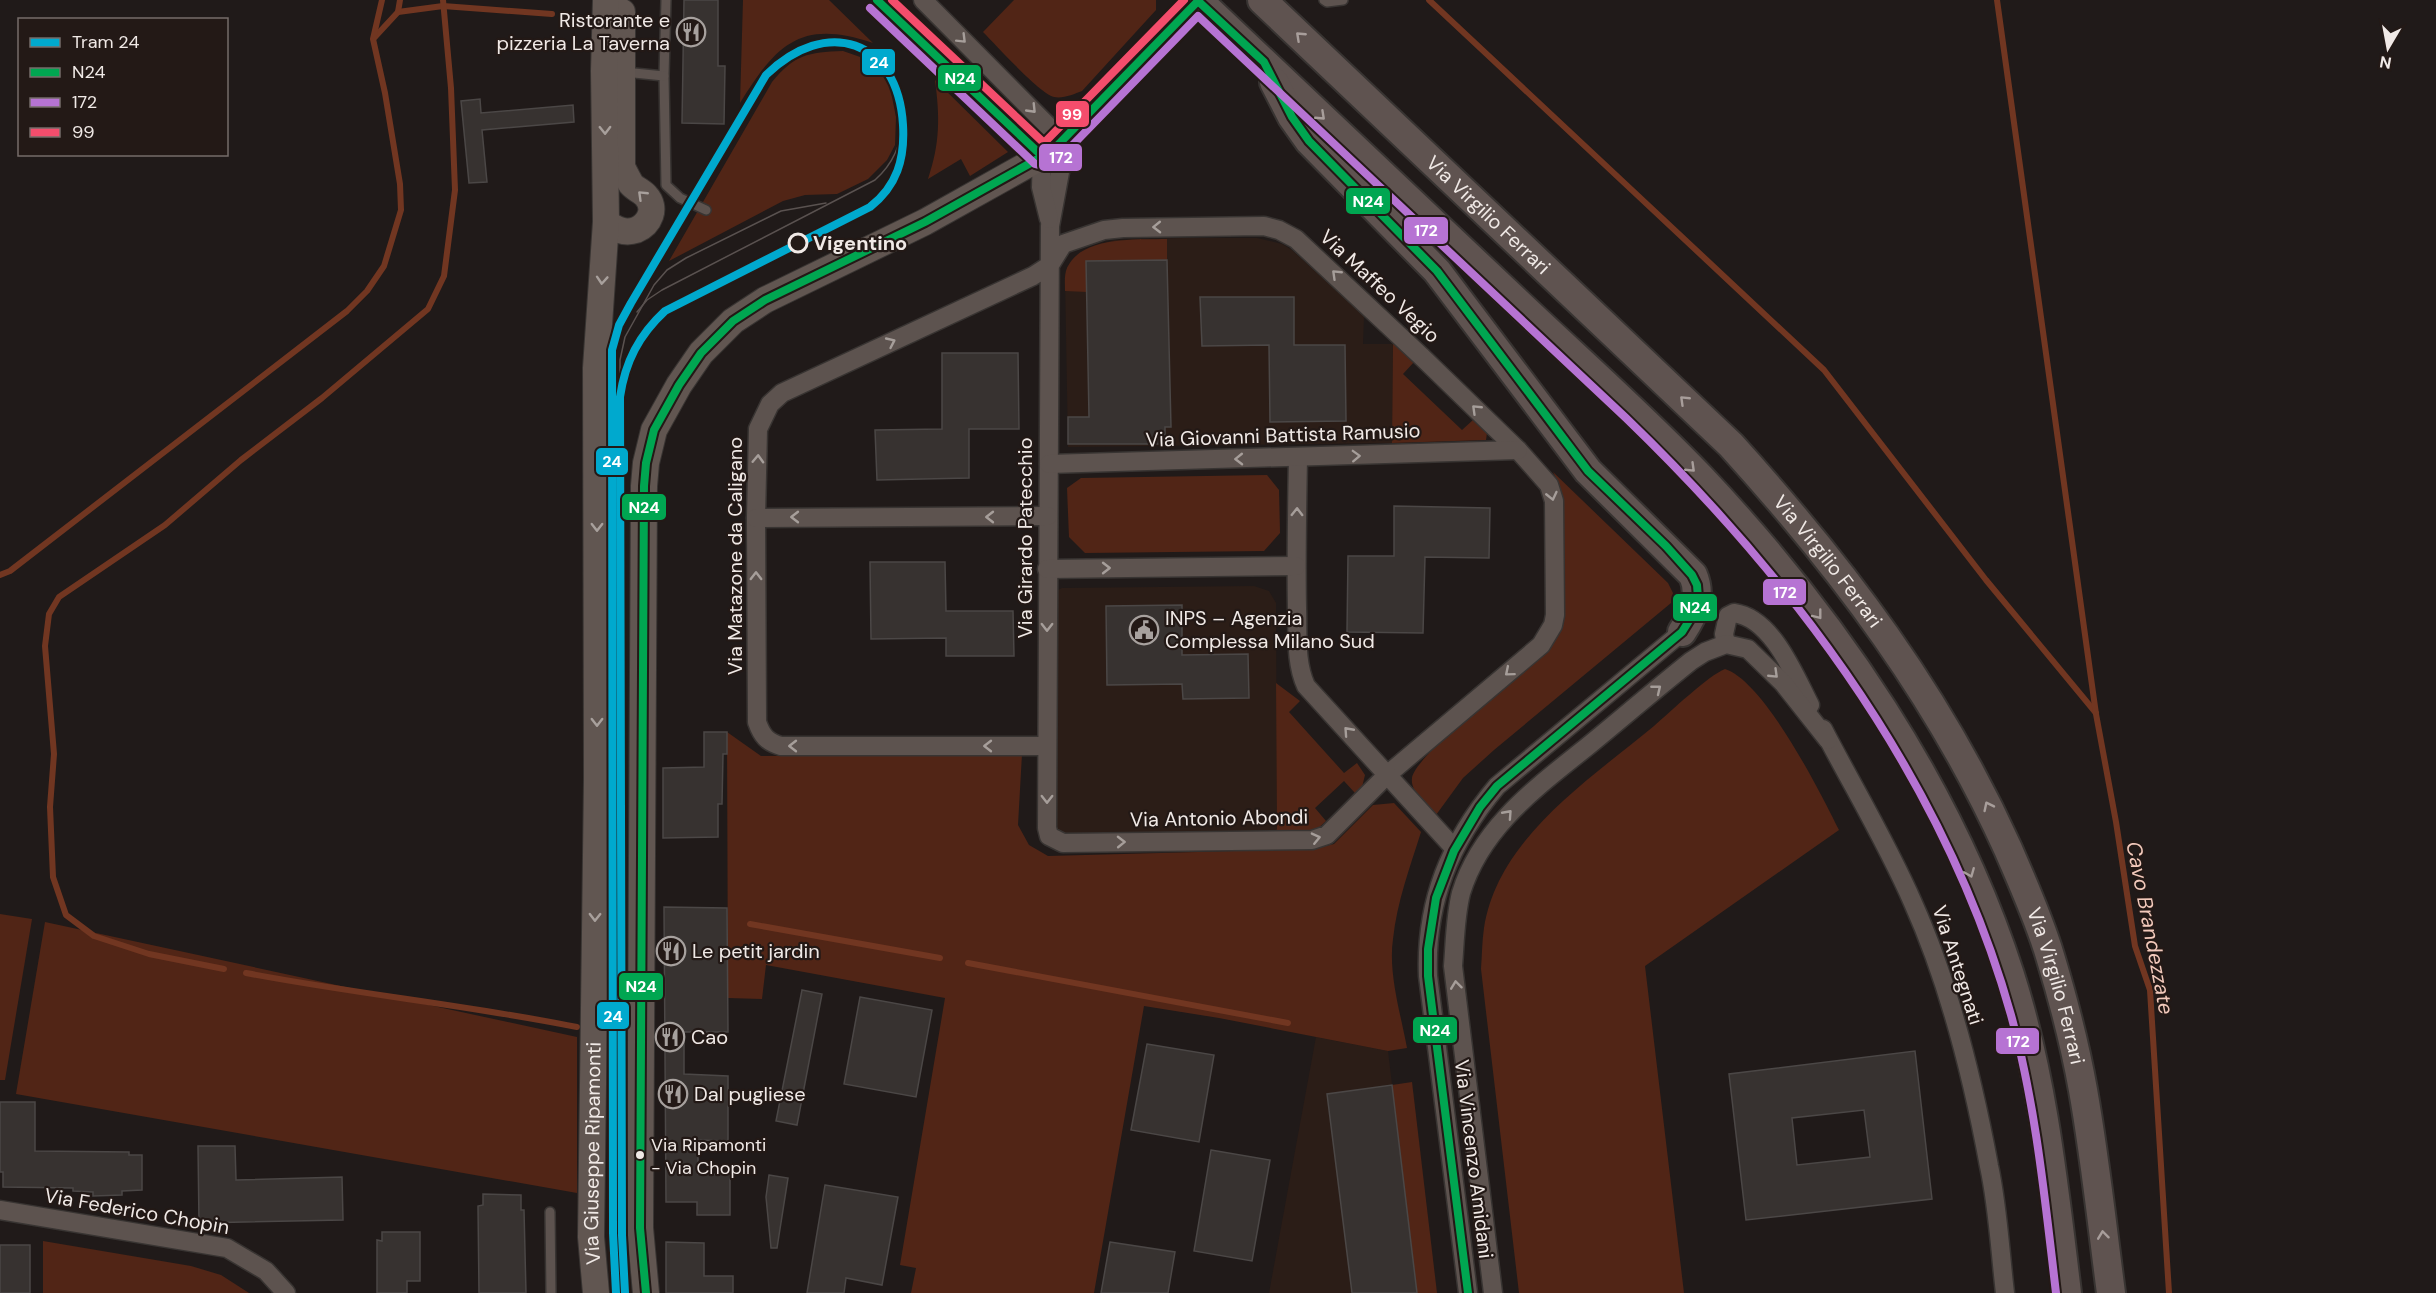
<svg xmlns="http://www.w3.org/2000/svg" width="2436" height="1293" font-family="'DM Sans',sans-serif">
	<style>
		.built { fill: #2b1d17 }
		.green { fill: #512516 }
		.lines { fill: none; stroke-linecap: round; stroke-linejoin: round }
		.stream { stroke: #713621; stroke-width: 6 }
		.building { fill: #373230; stroke: #4b4746; stroke-width: 1.5; fill-rule: evenodd }
		.lane-casing { stroke: #383432; stroke-width: 12 }
		.street-casing { stroke: #383432; stroke-width: 21 }
		.secondary-casing { stroke: #383432; stroke-width: 28 }
		.primary-casing { stroke: #383432; stroke-width: 32 }
		.lane { stroke: #5d534f; stroke-width: 9 }
		.street { stroke: #5d534f; stroke-width: 18 }
		.secondary { stroke: #615651; stroke-width: 26 }
		.primary { stroke: #5f5350; stroke-width: 28 }
		.tram { stroke: #5a5250; stroke-width: 1.5 }
		.bus-1-casing { stroke: #231916; stroke-width: 12 }
		.bus-2-casing { stroke: #231916; stroke-width: 12 }
		.bus-3-casing { stroke: #231916; stroke-width: 12 }
		.bus-1 { stroke: #00a651; stroke-width: 8 }
		.bus-2 { stroke: #b673d3; stroke-width: 8 }
		.bus-3 { stroke: #f44d6c; stroke-width: 8 }
		.tram-1-casing { stroke: #231916; stroke-width: 12 }
		.tram-1 { stroke: #00a9ce; stroke-width: 8 }
		.oneway { stroke: #a89e9b }
		.oneway2 { stroke: #a69e9a }
		.oneway3 { stroke: #a8a09c }
		.stop-dot { fill: #231916; stroke: #f0e9e6; stroke-width: 3 }
		.bus-dot { fill: #f0e9e6; stroke: #231916; stroke-width: 2 }
		.labels { text-anchor: middle; dominant-baseline: central; stroke-width: 4.5; stroke-linejoin: round; paint-order: stroke }
		.bus-label { font-size: 18px; fill: #f0e9e6; stroke: #231916; text-anchor: start }
		.poi-label { font-size: 20px; fill: #f0e9e6; stroke: #231916; text-anchor: start }
		.street-label { font-size: 20px; fill: #f0e9e6; stroke: #231916 }
		.stop-label { font-size: 20px; font-weight: bold; fill: #f0e9e6; stroke: #231916; text-anchor: start }
		.water-label { font-size: 21px; font-style: italic; fill: #f2c9bb; stroke: #231916 }
		.line-badge { stroke: #231916; stroke-width: 2 }
		.badge-label { font-size: 16px; text-anchor: middle; font-weight: bold; fill: #fff }
	</style>
	<rect width="100%" height="100%" fill="#201a19"/>
	<g class="built">
		<path d="M1182,238h75l25,6 10,6 72,66 -1,28h30l-1,99 -324,4 -3,-169 2,-11 14,-15 19,-8 15,-4z"/>
		<path d="M1254,586l15,5 7,12 1,226 -3,4 -204,2 -8,-3 -6,-4 -1,-7v-228l3,-3 4,-2z"/>
		<path d="M1316,1037l72,14 29,242h-148z"/>
	</g>
	<g class="green">
		<path d="M743,0h86l44,43c-71,-24 -96,0 -133,60z"/>
		<path d="M1014,0h142v10l-74,81c-8,3 -19,8 -28,6 -15,-4 -58,-52 -71,-65z"/>
		<path d="M843,51l20,7 16,12 11,17 6,30 -1,28 -8,15 -19,19 -31,15 -32,1 -22,6 -114,60 103,-179c22,-27 36,-30 71,-31z"/>
		<path d="M935,80l73,72 -38,24 -9,-17 -33,20c12,-36 12,-61 7,-99z"/>
		<path d="M1167,239v21l-80,1v31l-22,-1c0,-7 -1,-16 2,-23 15,-33 71,-28 100,-29z"/>
		<path d="M1393,344l6,3 15,15 -11,12 59,56 11,-10 14,13 -1,7 -94,3z"/>
		<path d="M1553,472l115,111 5,10 -2,10 -177,147 -31,28 -27,37c-9,-10 -26,-23 -24,-37 2,-22 116,-113 139,-132l6,-9 4,-10v-128l-4,-19z"/>
		<path d="M1267,475l12,15 1,43 -16,18 -179,2 -16,-16 -2,-49 14,-10z"/>
		<path d="M1725,669c40,13 95,123 114,161l-194,136 39,327h-165l-38,-324c1,-14 1,-28 3,-41 14,-90 105,-148 170,-202 15,-13 55,-51 71,-57z"/>
		<path d="M1276,683l24,18 -11,11 55,61 13,-10 8,12 -3,12 -7,6 -11,-12 -29,27 11,13 -11,10 -41,2 3,-4z"/>
		<path d="M727,732l34,24 261,-2 -4,71 11,20 19,11 265,-7 21,-5 39,-39 21,-2 27,29c-11,35 -24,70 -28,107 -5,34 8,76 14,109l-19,3 -169,-33 -75,-12 -50,287h-183l5,-25 -16,-3 45,-267 -179,-33 -4,34 -34,-1z"/>
		<path d="M0,914l32,5 -27,161h-5z"/>
		<path d="M45,922l532,115v156l-561,-99z"/>
		<path d="M1412,1082l25,211h-20l-25,-208z"/>
		<path d="M43,1241l148,25 30,9 28,18h-206z"/>
	</g>
	<g class="lines">
		<g class="stream">
			<path d="M1429,0l395,370 162,210 110,133"/>
			<path d="M1997,0l99,714 20,108 19,124 15,44 19,303"/>
			<path d="M398,12l45,-6 109,8"/>
			<path d="M374,38l24,-26 2,-12"/>
			<path d="M0,575l10,-4 337,-260 20,-20 17,-25 17,-56 -1,-26 -15,-91 -12,-54 9,-39"/>
			<path d="M750,924l190,34"/>
			<path d="M968,963l320,60"/>
			<path d="M224,969l-75,-15 -55,-18 -28,-21 -13,-38 -3,-70 4,-53 -9,-108 4,-32 10,-17 106,-72 76,-65 81,-62 106,-89 16,-33 11,-86 -4,-102 -8,-88"/>
			<path d="M246,973c110,21 221,32 331,54"/>
		</g>
	</g>
	<g class="building">
		<path d="M684,0h34v66h7l-1,58 -42,-1z"/>
		<path d="M480,99l1,14 92,-8 1,17 -92,8 5,52 -18,1 -8,-82z"/>
		<path d="M1167,260l4,167h-6v17h-97v-27h21l-3,-156z"/>
		<path d="M1200,297h94v48h51l1,76 -76,1 -1,-77 -67,1z"/>
		<path d="M942,353h76l1,76h-50v49l-92,2 -2,-50 67,-1z"/>
		<path d="M1394,506l96,2 -1,50 -64,-1 -2,76 -76,-1 1,-76h46z"/>
		<path d="M870,562h75l1,49h67l1,45h-68v-18l-75,1z"/>
		<path d="M1182,605v50l66,-1 1,44 -66,1 -1,-15 -75,1 -1,-79z"/>
		<path d="M704,732h23v22h-4l-1,50h-4v33l-55,1v-70l41,-1z"/>
		<path d="M664,907l63,1 1,124h-44v42l44,2v65l-30,-1v34h32v41h-33v-13h-31z"/>
		<path d="M802,990l20,4 -25,131 -21,-4z"/>
		<path d="M860,997l72,13 -16,87 -72,-13z"/>
		<path d="M1147,1044l67,11 -15,87 -68,-12z"/>
		<path d="M1915,1051l17,148 -186,21 -17,-146zM1864,1110l6,47 -73,8 -5,-47z"/>
		<path d="M1392,1085l25,208h-65l-25,-199z"/>
		<path d="M0,1102h35v49l94,1v3h13v35l-20,1v4l-29,1v-4l-20,-1v-3l-70,-1v-15h-3z"/>
		<path d="M198,1146h37l1,34 106,-3 1,43 -144,3z"/>
		<path d="M1211,1150l59,10 -18,101 -58,-10z"/>
		<path d="M769,1175l19,3 -11,70h-6l-5,-51z"/>
		<path d="M825,1185l73,12 -16,88 -36,-7 -2,15h-37z"/>
		<path d="M483,1194l38,1v15h3l2,83h-47l-1,-87 5,-1z"/>
		<path d="M382,1232h38v49h-13v12h-30v-53l5,1z"/>
		<path d="M666,1242l38,1v33h29v17h-67z"/>
		<path d="M1110,1242l65,10 -7,41h-67z"/>
		<rect x="0" y="1245" width="30" height="48"/>
	</g>
	<g class="lines">
		<g class="lane-casing">
			<g id="lane">
				<path d="M666,0l-2,76 2,109 14,13 26,12"/>
				<path d="M877,0l163,155"/>
				<path d="M1324,0l3,2 16,-2"/>
				<path d="M624,72l40,4"/>
				<path d="M550,1212l1,81"/>
			</g>
		</g>
		<g class="street-casing">
			<g id="street">
				<path d="M923,0l139,140 -2,32 -10,54 -3,602 2,8 14,7 249,-3 15,-5 60,-60 154,-130 12,-20 2,-10 -1,-114 -5,-16 -31,-35 -96,-93 -126,-118 -17,-9 -15,-4 -141,2 -19,2 -41,14 -13,21 -17,11 -251,117 -12,11 -12,25 -2,89 1,204c5,14 10,20 24,24h266"/>
				<path d="M1042,156l-1,31 8,32"/>
				<path d="M1298,458c-1,50 -2,100 -1,150 1,26 -2,54 9,78l148,162"/>
				<path d="M1049,464l469,-14"/>
				<path d="M756,518l292,-2"/>
				<path d="M1047,569l249,-3"/>
				<path d="M1726,644l-2,-10 4,-18 6,-3c38,5 60,61 76,92"/>
				<path d="M1823,729c30,58 64,114 90,174 36,80 60,177 76,263 9,41 11,85 16,127"/>
				<path d="M0,1210l227,38 39,23 20,22"/>
				<path d="M1468,1293l-40,-317c-3,-74 22,-134 69,-190l185,-154"/>
				<path d="M1493,1293l-40,-327c2,-24 2,-49 8,-73 20,-66 76,-106 127,-147 34,-28 68,-57 103,-85l14,-9 21,-8 22,5 35,34 45,57"/>
			</g>
		</g>
		<g class="secondary-casing">
			<g id="secondary">
				<path d="M606,222c9,7 18,12 30,8 14,-6 21,-22 10,-34 -4,-5 -11,-7 -15,-12 -3,-5 -6,-11 -9,-17v-155"/>
				<path id="s1" d="M596,1293l-5,-56 6,-458 -1,-411 10,-146 -2,-151 2,-71"/>
				<path d="M646,1293l-6,-65 4,-742 2,-23 8,-33 25,-45 22,-32 32,-32 32,-21 160,-78 127,-71 147,-151"/>
			</g>
		</g>
		<g class="primary-casing">
			<g id="primary">
				<path d="M1198,0c106,99 211,200 317,300 62,59 127,116 186,178 134,142 249,311 309,497 33,103 44,211 57,318"/>
				<path id="s2" d="M1262,0l469,445c112,124 208,251 277,404 15,35 31,70 42,107 13,43 25,89 33,134 12,67 19,135 28,203"/>
				<path d="M1274,82l18,35 17,24 128,130 151,200 105,104c9,21 1,39 -11,57"/>
			</g>
		</g>
		<use href="#lane" class="lane"/>
		<use href="#street" class="street"/>
		<use href="#secondary" class="secondary"/>
		<use href="#primary" class="primary"/>
		<g class="tram">
			<path d="M637,312l10,-12 15,-10 213,-110c18,-16 27,-36 28,-61"/>
			<path d="M620,397v-37l5,-23 29,-52 13,-15 19,-12 95,-47 45,-8"/>
		</g>
		<g class="bus-1-casing">
			<g id="bus-1">
				<path d="M877,0l165,156"/>
				<path d="M1198,1l66,61 28,55 17,24 128,130 151,200 78,75 26,29 5,10 1,13 -6,18 -10,16 -185,154 -17,21 -26,44 -18,47 -8,51v27l40,317"/>
				<path d="M646,1293l-6,-65 4,-742 2,-23 8,-33 25,-45 22,-32 32,-32 32,-21 160,-78 127,-71 147,-151"/>
			</g>
		</g>
		<g class="bus-2-casing">
			<path id="bus-2" d="M870,8l165,156 7,2 17,-7 139,-143 428,402c172,166 320,365 385,597 25,91 34,185 45,278"/>
		</g>
		<g class="bus-3-casing">
			<path id="bus-3" d="M892,0l152,143 140,-143"/>
		</g>
		<use href="#bus-1" class="bus-1"/>
		<use href="#bus-2" class="bus-2"/>
		<use href="#bus-3" class="bus-3"/>
		<g class="tram-1-casing">
			<path id="tram-1" d="M616,1293l-3,-60 -1,-883 7,-25 12,-22 135,-228c60,-59 132,-36 137,50 2,34 -6,61 -33,82l-205,104c-26,24 -40,51 -45,86l2,838 3,58"/>
		</g>
		<use href="#tram-1" class="tram-1"/>
	</g>
	<defs><path id="oneway-chevron" d="M-2-3.5L2.5 0L-2 3.5" fill="none" stroke-width="1.6" stroke-linecap="round" stroke-linejoin="round" transform="scale(1.5)"/></defs>
	<g class="oneway">
		<use href="#oneway-chevron" transform="translate(1300 36) rotate(-137)"/>
		<use href="#oneway-chevron" transform="translate(1321 116) rotate(43)"/>
		<use href="#oneway-chevron" transform="translate(1684 400) rotate(-136)"/>
		<use href="#oneway-chevron" transform="translate(1691 468) rotate(44)"/>
		<use href="#oneway-chevron" transform="translate(1818 615) rotate(52)"/>
		<use href="#oneway-chevron" transform="translate(1988 806) rotate(-116)"/>
		<use href="#oneway-chevron" transform="translate(1970 873) rotate(68)"/>
		<use href="#oneway-chevron" transform="translate(2103 1235) rotate(-97)"/>
	</g>
	<g class="oneway2">
		<use href="#oneway-chevron" transform="translate(962 39) rotate(45)"/>
		<use href="#oneway-chevron" transform="translate(1032 109) rotate(46)"/>
		<use href="#oneway-chevron" transform="translate(1157 227) rotate(179)"/>
		<use href="#oneway-chevron" transform="translate(1336 274) rotate(-136)"/>
		<use href="#oneway-chevron" transform="translate(891 342) rotate(-25)"/>
		<use href="#oneway-chevron" transform="translate(1476 409) rotate(-136)"/>
		<use href="#oneway-chevron" transform="translate(1356 456) rotate(-2)"/>
		<use href="#oneway-chevron" transform="translate(758 459) rotate(-88)"/>
		<use href="#oneway-chevron" transform="translate(1239 459) rotate(179)"/>
		<use href="#oneway-chevron" transform="translate(1552 496) rotate(77)"/>
		<use href="#oneway-chevron" transform="translate(1297 512) rotate(-89)"/>
		<use href="#oneway-chevron" transform="translate(795 517) rotate(180)"/>
		<use href="#oneway-chevron" transform="translate(990 517) rotate(180)"/>
		<use href="#oneway-chevron" transform="translate(1106 568)"/>
		<use href="#oneway-chevron" transform="translate(756 576) rotate(-90)"/>
		<use href="#oneway-chevron" transform="translate(1047 627) rotate(90)"/>
		<use href="#oneway-chevron" transform="translate(1509 672) rotate(140)"/>
		<use href="#oneway-chevron" transform="translate(1774 674) rotate(44)"/>
		<use href="#oneway-chevron" transform="translate(1657 689) rotate(-39)"/>
		<use href="#oneway-chevron" transform="translate(1348 731) rotate(-132)"/>
		<use href="#oneway-chevron" transform="translate(793 746) rotate(180)"/>
		<use href="#oneway-chevron" transform="translate(988 746) rotate(180)"/>
		<use href="#oneway-chevron" transform="translate(1047 799) rotate(90)"/>
		<use href="#oneway-chevron" transform="translate(1508 814) rotate(-48)"/>
		<use href="#oneway-chevron" transform="translate(1316 838) rotate(-13)"/>
		<use href="#oneway-chevron" transform="translate(1121 842) rotate(-1)"/>
		<use href="#oneway-chevron" transform="translate(1456 985) rotate(-97)"/>
	</g>
	<g class="oneway3">
		<use href="#oneway-chevron" transform="translate(605 130) rotate(89)"/>
		<use href="#oneway-chevron" transform="translate(642 195) rotate(-136)"/>
		<use href="#oneway-chevron" transform="translate(602 280) rotate(94)"/>
		<use href="#oneway-chevron" transform="translate(597 527) rotate(90)"/>
		<use href="#oneway-chevron" transform="translate(597 722) rotate(90)"/>
		<use href="#oneway-chevron" transform="translate(595 917) rotate(91)"/>
	</g>
	<defs>
		<g id="restaurant-ring" transform="scale(1.5)"><circle r="9.5" fill="#231916" stroke="#a7a19e" stroke-width="1.5"/><path d="M-5-6h1v4h1v-4h1v4h1v-4h1v5L-1.5 .5V6h-2V.5L-5-1ZM5-6V6H3V1.5H1.5Q1.5-4 5-6Z" fill="#a7a19e"/></g>
		<g id="civic-ring" transform="scale(1.5)"><circle r="9.5" fill="#231916" stroke="#a7a19e" stroke-width="1.5"/><path d="M-.6-6.5H3V-4.5H.6V-3L4-1V1h2V6H-6V1h2V-1L-.6-3ZM-1.2 2.5V6h2.4V2.5Z" fill="#a7a19e"/></g>
	</defs>
	<g fill-rule="evenodd">
		<use href="#restaurant-ring" x="691" y="32"/>
		<use href="#civic-ring" x="1144" y="630"/>
		<use href="#restaurant-ring" x="671" y="951"/>
		<use href="#restaurant-ring" x="670" y="1037"/>
		<use href="#restaurant-ring" x="673" y="1094"/>
	</g>
	<circle class="stop-dot" cx="798" cy="243" r="9"/>
	<circle class="bus-dot" cx="640" cy="1155" r="5"/>
	<g class="labels">
		<g class="bus-label">
			<text x="651" y="1145">Via Ripamonti<tspan x="651" dy="23">- Via Chopin</tspan></text>
		</g>
		<g class="poi-label">
			<text x="670" y="20" text-anchor="end">Ristorante e<tspan x="670" dy="23">pizzeria La Taverna</tspan></text>
			<text x="1165" y="618">INPS – Agenzia<tspan x="1165" dy="23">Complessa Milano Sud</tspan></text>
			<text x="692" y="951">Le petit jardin</text>
			<text x="691" y="1037">Cao</text>
			<text x="694" y="1094">Dal pugliese</text>
		</g>
		<g class="street-label">
			<text stroke="none"><textPath href="#s2" startOffset="312">Via Virgilio Ferrari</textPath></text>
			<text transform="translate(1380 286) rotate(43)">Via Maffeo Vegio</text>
			<text transform="translate(1283 435) rotate(-2)">Via Giovanni Battista Ramusio</text>
			<text transform="translate(1025 538) rotate(-90)">Via Girardo Patecchio</text>
			<text transform="translate(735 556) rotate(-90)">Via Matazone da Caligano</text>
			<text stroke="none"><textPath href="#s2" startOffset="798">Via Virgilio Ferrari</textPath></text>
			<text transform="translate(1219 818) rotate(-1)">Via Antonio Abondi</text>
			<text transform="translate(1958 965) rotate(72)">Via Antegnati</text>
			<text stroke="none"><textPath href="#s2" startOffset="1284">Via Virgilio Ferrari</textPath></text>
			<text stroke="none"><textPath href="#s1" startOffset="140">Via Giuseppe Ripamonti</textPath></text>
			<text transform="translate(1474 1159) rotate(83)">Via Vincenzo Amidani</text>
			<text transform="translate(137 1211) rotate(10)">Via Federico Chopin</text>
		</g>
		<g class="stop-label">
			<text x="813" y="243">Vigentino</text>
		</g>
		<g class="water-label">
			<text transform="translate(2150 928) rotate(79)">Cavo Brandezzate</text>
		</g>
	</g>
	<g class="line-badge">
		<rect x="861" y="48" width="35" height="28" rx="6" fill="#00a9ce"/>
		<rect x="937" y="64" width="45" height="28" rx="6" fill="#00a651"/>
		<rect x="1055" y="100" width="35" height="28" rx="6" fill="#f44d6c"/>
		<rect x="1038" y="143" width="45" height="29" rx="6" fill="#b673d3"/>
		<rect x="1345" y="187" width="46" height="28" rx="6" fill="#00a651"/>
		<rect x="1403" y="216" width="46" height="29" rx="6" fill="#b673d3"/>
		<rect x="595" y="447" width="34" height="29" rx="6" fill="#00a9ce"/>
		<rect x="621" y="493" width="46" height="28" rx="6" fill="#00a651"/>
		<rect x="1762" y="578" width="45" height="28" rx="6" fill="#b673d3"/>
		<rect x="1672" y="593" width="46" height="29" rx="6" fill="#00a651"/>
		<rect x="618" y="972" width="46" height="29" rx="6" fill="#00a651"/>
		<rect x="596" y="1001" width="34" height="29" rx="6" fill="#00a9ce"/>
		<rect x="1412" y="1016" width="46" height="28" rx="6" fill="#00a651"/>
		<rect x="1995" y="1027" width="45" height="28" rx="6" fill="#b673d3"/>
	</g>
	<g class="badge-label">
		<text x="879" y="68">24</text>
		<text x="960" y="84">N24</text>
		<text x="1072" y="120">99</text>
		<text x="1061" y="163">172</text>
		<text x="1368" y="207">N24</text>
		<text x="1426" y="236">172</text>
		<text x="612" y="467">24</text>
		<text x="644" y="513">N24</text>
		<text x="1785" y="598">172</text>
		<text x="1695" y="613">N24</text>
		<text x="641" y="992">N24</text>
		<text x="613" y="1022">24</text>
		<text x="1435" y="1036">N24</text>
		<text x="2018" y="1047">172</text>
	</g>
	<rect x="18" y="18" width="210" height="138" fill="#231916" stroke="#756c69" stroke-width="1.5"/>
	<rect x="30" y="38" width="30" height="9" fill="#00a9ce" stroke="#756c69" stroke-width="1.5"/>
	<text x="72" y="48" font-size="18" fill="#f0e9e6">Tram 24</text>
	<rect x="30" y="68" width="30" height="9" fill="#00a651" stroke="#756c69" stroke-width="1.5"/>
	<text x="72" y="78" font-size="18" fill="#f0e9e6">N24</text>
	<rect x="30" y="98" width="30" height="9" fill="#b673d3" stroke="#756c69" stroke-width="1.5"/>
	<text x="72" y="108" font-size="18" fill="#f0e9e6">172</text>
	<rect x="30" y="128" width="30" height="9" fill="#f44d6c" stroke="#756c69" stroke-width="1.5"/>
	<text x="72" y="138" font-size="18" fill="#f0e9e6">99</text>
	<g transform="translate(2388 48) rotate(190)" stroke="#231916" stroke-width="4.5" paint-order="stroke">
	<path d="M0-4.5L10 22L0 15L-10 22Z" fill="#f0e9e6"/>
	<text y="-9" font-size="16" font-weight="bold" text-anchor="middle" fill="#f0e9e6">N</text>
	</g>
</svg>
